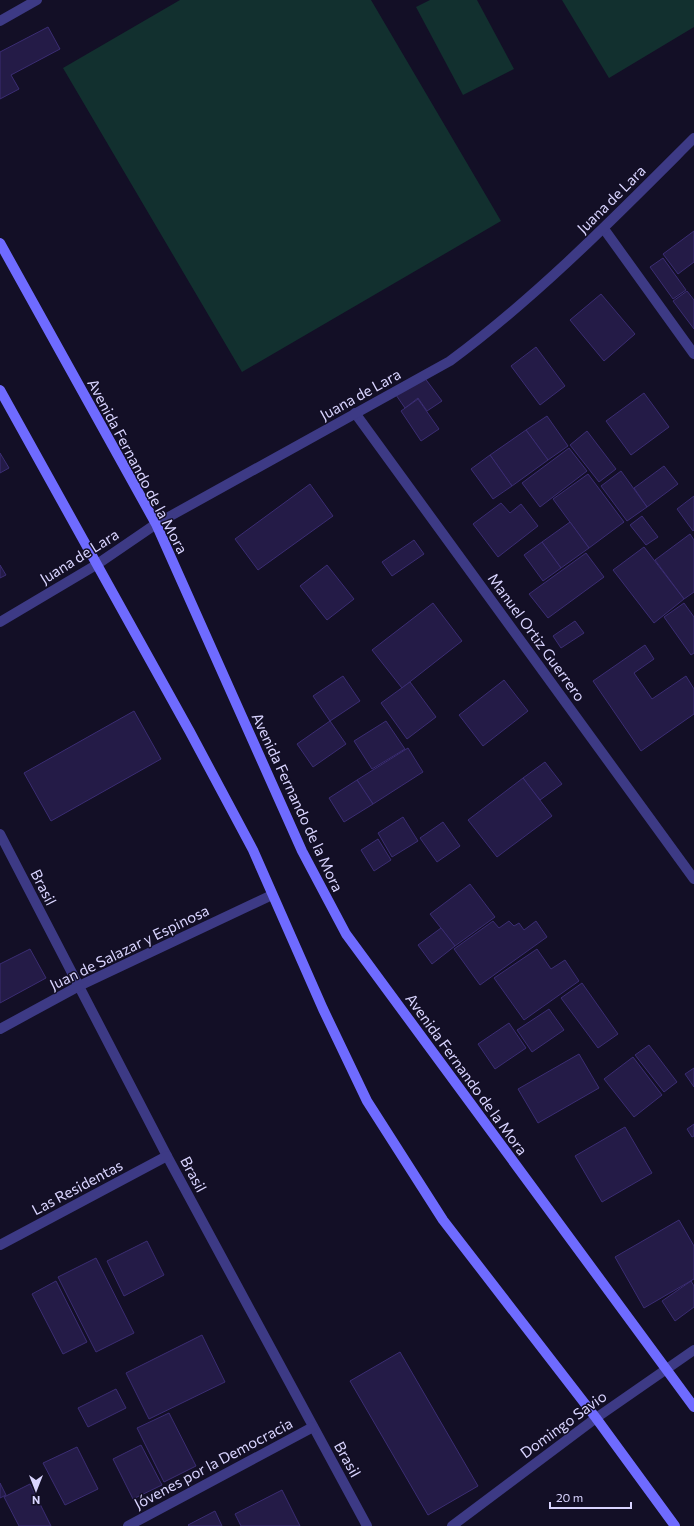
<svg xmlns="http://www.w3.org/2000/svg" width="694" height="1526" font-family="Commissioner,sans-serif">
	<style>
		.green { fill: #12302f }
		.building { fill: #241b47; stroke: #3b2d73 }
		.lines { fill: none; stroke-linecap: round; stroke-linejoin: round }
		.minor { stroke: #3d3a85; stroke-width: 10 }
		.secondary { stroke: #6f6bff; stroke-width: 10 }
		.labels { text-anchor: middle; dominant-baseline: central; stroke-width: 3; stroke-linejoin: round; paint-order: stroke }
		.street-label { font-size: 15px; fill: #d9d4ff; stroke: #130f26 }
	</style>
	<rect width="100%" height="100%" fill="#130f26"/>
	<g class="green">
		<path d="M180,0h191l130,221 -259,151 -179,-304z"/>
		<path d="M430,0h47l37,69 -51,26 -47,-88z"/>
		<path d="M562,0h132v27l-85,51z"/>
	</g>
	<g class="building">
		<path d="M48,27l12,22 -49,26 8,14 -19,10v-47z"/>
		<path d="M694,231v31l-16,12 -15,-20z"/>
		<path d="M663,258l23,32 -13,9 -23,-32z"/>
		<path d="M687,291l7,9v29l-21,-28z"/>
		<path d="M601,294l34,40 -31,27 -34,-41z"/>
		<path d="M536,347l29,39 -25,19 -29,-39z"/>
		<path d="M424,377l18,24 -15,10 -9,-13 -13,10 -9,-13z"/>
		<path d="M644,393l25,34 -38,28 -25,-34z"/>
		<path d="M418,399l21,30 -18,12 -20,-30z"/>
		<path d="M547,416l21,30 -20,14 -22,-30z"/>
		<path d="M526,430l22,30 -36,26 -22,-31z"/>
		<path d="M587,431l29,38 -17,13 -29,-37z"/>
		<path d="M569,448l18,23 -47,36 -18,-24z"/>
		<path d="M0,453l9,15 -9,5z"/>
		<path d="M490,455l22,31 -19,13 -22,-30z"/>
		<path d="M664,466l14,18 -31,23 -13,-19z"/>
		<path d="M621,471l26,36 -20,14 -26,-35z"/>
		<path d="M588,474l36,48 -35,26 -36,-49z"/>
		<path d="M310,484l23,32 -75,54 -23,-31z"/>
		<path d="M694,496v34l-1,1 -16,-22z"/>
		<path d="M501,503l9,10 11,-9 17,22 -40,31 -25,-33z"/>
		<path d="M642,516l16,21 -12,8 -16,-20z"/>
		<path d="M570,522l19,26 -28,20 -19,-26z"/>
		<path d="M690,534l4,6v52l-10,7 -29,-39z"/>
		<path d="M414,540l10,14 -32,22 -10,-14z"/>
		<path d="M542,542l19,26 -18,13 -19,-26z"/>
		<path d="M644,547l40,52 -30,24 -41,-53z"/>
		<path d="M586,553l18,24 -56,41 -19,-24z"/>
		<path d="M0,565l6,10 -6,3z"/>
		<path d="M327,565l27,34 -27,21 -27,-34z"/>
		<path d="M433,603l29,38 -60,47 -30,-38z"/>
		<path d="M684,603l10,14v36l-3,2 -27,-38z"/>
		<path d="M575,621l9,12 -23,15 -8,-12z"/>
		<path d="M645,645l9,14 -20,14 18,26 34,-23 8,13v25l-53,37 -48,-70z"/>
		<path d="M343,676l17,25 -30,20 -17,-25z"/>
		<path d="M504,680l24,31 -45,35 -24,-31z"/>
		<path d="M410,682l26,35 -29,22 -26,-36z"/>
		<path d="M134,711l27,48 -110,62 -27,-48z"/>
		<path d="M330,721l16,23 -33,23 -16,-23z"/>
		<path d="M386,721l19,28 -33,20 -18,-28z"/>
		<path d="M408,748l15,24 -50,32 -16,-24z"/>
		<path d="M545,762l17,22 -22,16 -17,-22z"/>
		<path d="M523,778l29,38 -55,41 -29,-37z"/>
		<path d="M357,780l16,24 -29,18 -15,-24z"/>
		<path d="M403,817l15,24 -26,16 -14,-24z"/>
		<path d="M443,822l17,24 -23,16 -17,-24z"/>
		<path d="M378,839l13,21 -17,11 -13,-21z"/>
		<path d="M470,884l25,33 -40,29 -25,-32z"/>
		<path d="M493,921l6,7 10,-7 5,5 5,-3 5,7 12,-9 11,16 -67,48 -26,-36z"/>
		<path d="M441,928l14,18 -23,18 -14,-19z"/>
		<path d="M30,949l16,29 -46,25v-39z"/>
		<path d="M537,949l14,20 14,-9 14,21 -55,39 -30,-42z"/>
		<path d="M582,983l36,51 -20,14 -37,-50z"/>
		<path d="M549,1009l15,21 -32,22 -15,-22z"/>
		<path d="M509,1023l17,25 -31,21 -17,-25z"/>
		<path d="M649,1045l28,37 -13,10 -29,-37z"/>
		<path d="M579,1054l20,34 -61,35 -20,-34z"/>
		<path d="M633,1057l29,38 -28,22 -30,-38z"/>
		<path d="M694,1068v19l-9,-13z"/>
		<path d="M694,1124v12l-2,1 -5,-8z"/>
		<path d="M625,1127l27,46 -50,29 -27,-46z"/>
		<path d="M679,1220l15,26v33l-50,29 -29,-51z"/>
		<path d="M147,1241l17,34 -40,21 -17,-35z"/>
		<path d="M96,1258l38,75 -38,19 -38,-75z"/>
		<path d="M56,1281l31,61 -24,12 -31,-60z"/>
		<path d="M691,1281l3,5v21l-19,14 -13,-20z"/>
		<path d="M202,1335l23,47 -76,37 -23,-46z"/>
		<path d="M400,1352l78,134 -50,29 -78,-134z"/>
		<path d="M116,1389l10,19 -38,19 -10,-19z"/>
		<path d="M169,1413l27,53 -32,16 -27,-54z"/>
		<path d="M141,1445l21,40 -29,14 -20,-40z"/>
		<path d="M77,1447l21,42 -33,16 -22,-42z"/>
		<path d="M0,1483l6,12 -6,3z"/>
		<path d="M30,1484l21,42h-32l-15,-29z"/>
		<path d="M282,1490l18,36h-59l-6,-12z"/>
		<path d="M215,1511l7,15h-33l-1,-1z"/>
	</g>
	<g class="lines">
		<g class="minor">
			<path d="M0,21l37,-21"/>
			<path d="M604,229l90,125"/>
			<path d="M355,413l339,466"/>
			<path d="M0,622l96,-57 60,-41 294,-163c89,-66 166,-145 244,-223"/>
			<path d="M0,834l167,322 200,370"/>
			<path d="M0,1029l79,-43 193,-91"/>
			<path d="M0,1245l167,-89"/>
			<path d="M128,1526l185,-99"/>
			<path d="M452,1526l144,-108 98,-68"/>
		</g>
		<g class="secondary">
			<path d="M0,243l156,281 146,327 44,83 348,473"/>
			<path d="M0,390l190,342 63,118 70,159 44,92 76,119 153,198 79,108"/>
		</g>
	</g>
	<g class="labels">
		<g class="street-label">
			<text transform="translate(611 199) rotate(-45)">Juana de Lara</text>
			<text transform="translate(360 394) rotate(-29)">Juana de Lara</text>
			<text transform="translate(138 466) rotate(62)">Avenida Fernando de la Mora</text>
			<text transform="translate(79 556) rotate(-32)">Juana de Lara</text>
			<text transform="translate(537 637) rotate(54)">Manuel Ortiz Guerrero</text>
			<text transform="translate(298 802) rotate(65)">Avenida Fernando de la Mora</text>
			<text transform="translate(44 887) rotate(63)">Brasil</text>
			<text transform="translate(129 947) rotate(-26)">Juan de Salazar y Espinosa</text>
			<text transform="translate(467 1074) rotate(54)">Avenida Fernando de la Mora</text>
			<text transform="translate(194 1174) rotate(62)">Brasil</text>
			<text transform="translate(77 1187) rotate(-28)">Las Residentas</text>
			<text transform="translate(563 1424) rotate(-36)">Domingo Savio</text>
			<text transform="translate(348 1459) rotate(61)">Brasil</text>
			<text transform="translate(213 1463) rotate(-28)">Jóvenes por la Democracia</text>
		</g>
	</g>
	<g transform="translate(36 1490) rotate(180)" stroke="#130f26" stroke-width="3" paint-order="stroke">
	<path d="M0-3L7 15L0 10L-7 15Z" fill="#d9d4ff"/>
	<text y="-6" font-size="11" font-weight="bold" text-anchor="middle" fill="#d9d4ff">N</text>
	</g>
	<path d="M550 1502v6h81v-6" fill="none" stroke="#d9d4ff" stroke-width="2"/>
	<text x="556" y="1502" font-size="12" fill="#d9d4ff" stroke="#130f26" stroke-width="3" paint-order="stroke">20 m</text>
</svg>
